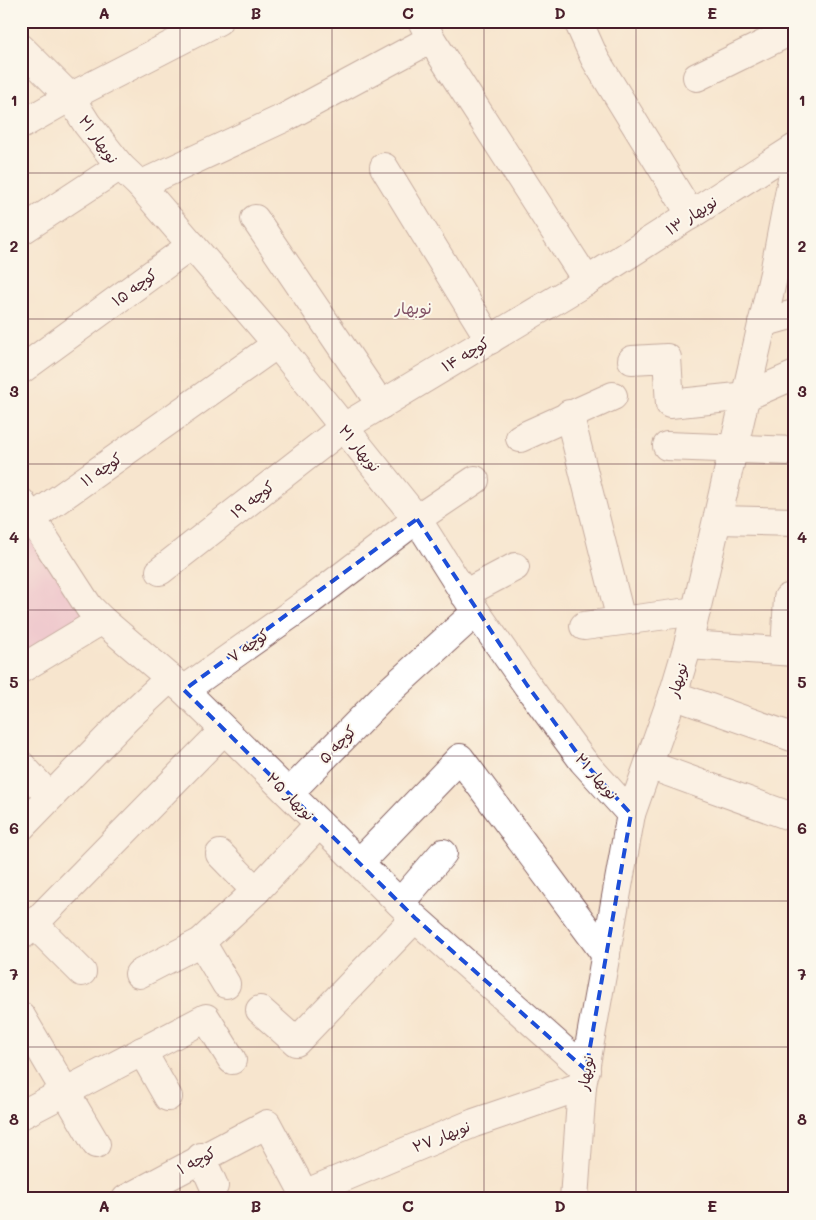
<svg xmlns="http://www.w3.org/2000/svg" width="816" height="1220" font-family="Mali,'Playpen Sans Arabic',sans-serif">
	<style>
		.building { fill: #e5a8ce }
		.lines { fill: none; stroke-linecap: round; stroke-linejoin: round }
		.minor-casing { stroke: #876464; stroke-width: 30 }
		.minor { stroke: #fff; stroke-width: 28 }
		.marked { fill: none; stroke: #1d4ed8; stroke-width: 4; stroke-dasharray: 10 6; stroke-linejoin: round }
		.grid { fill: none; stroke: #4a1f2b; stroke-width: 1; stroke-opacity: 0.55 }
		.labels { text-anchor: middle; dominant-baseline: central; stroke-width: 4; stroke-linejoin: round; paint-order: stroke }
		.street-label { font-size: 15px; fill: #4a1f2b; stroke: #fbf7ec }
		.neighbourhood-label { font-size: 16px; fill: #804f64; stroke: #fbf7ec }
		.neatline { fill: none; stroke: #4a1f2b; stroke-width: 2 }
		.grid-label { font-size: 16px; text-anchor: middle; font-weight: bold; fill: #4a1f2b }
	</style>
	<rect width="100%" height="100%" fill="#fbf7ec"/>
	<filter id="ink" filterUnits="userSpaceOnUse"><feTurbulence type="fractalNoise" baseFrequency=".02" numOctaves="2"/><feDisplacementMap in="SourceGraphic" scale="10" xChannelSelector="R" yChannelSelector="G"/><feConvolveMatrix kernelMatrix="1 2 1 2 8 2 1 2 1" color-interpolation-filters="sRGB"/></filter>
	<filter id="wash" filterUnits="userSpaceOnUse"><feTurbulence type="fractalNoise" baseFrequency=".0096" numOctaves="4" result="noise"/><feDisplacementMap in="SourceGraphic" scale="20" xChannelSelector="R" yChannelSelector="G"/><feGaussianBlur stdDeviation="1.12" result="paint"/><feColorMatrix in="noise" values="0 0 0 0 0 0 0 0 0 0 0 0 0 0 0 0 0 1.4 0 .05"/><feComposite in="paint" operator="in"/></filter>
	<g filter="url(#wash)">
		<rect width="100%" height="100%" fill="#f7e5ce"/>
		<g id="blocks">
			<path class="building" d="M21,517l71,100 -71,40z"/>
		</g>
	</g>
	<g filter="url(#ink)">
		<use href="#blocks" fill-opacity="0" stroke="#876464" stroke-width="1"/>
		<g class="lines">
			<g class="minor-casing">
				<g id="minor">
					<path d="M422,21l9,18 156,242"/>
					<path d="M578,21l17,38 96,156"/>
					<path d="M21,48l49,49 17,27 33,42 20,19 137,159 140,175 59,93 51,73 56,76 48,53"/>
					<path d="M697,77l98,-48"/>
					<path d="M21,125l49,-28 148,-76"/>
					<path d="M384,167l106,173"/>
					<path d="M140,185l146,-68 145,-78"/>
					<path d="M255,219l126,186"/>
					<path d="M21,231l99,-65"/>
					<path d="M762,323l32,-9"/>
					<path d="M632,360l35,-2 3,46 77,-8 48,-21"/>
					<path d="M21,370l171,-125"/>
					<path d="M569,414l52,206"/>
					<path d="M520,438l93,-42"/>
					<path d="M667,446l128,5"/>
					<path d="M21,502l68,105 13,13 82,70 231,228 171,152"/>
					<path d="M32,518l245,-174"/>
					<path d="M718,520l77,2"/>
					<path d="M160,571l184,-144 243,-146 208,-133"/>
					<path d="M464,594l51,-27"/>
					<path d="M584,626l112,-15"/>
					<path d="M688,645l107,7"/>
					<path d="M785,651l3,-53"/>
					<path d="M21,669l81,-49"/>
					<path d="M184,690l127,-90 106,-81 58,-39"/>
					<path d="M673,695l122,43"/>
					<path d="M21,765l29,32"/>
					<path d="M649,765l146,53"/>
					<path d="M289,793l96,-98 91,-83"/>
					<path d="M21,827l106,-109 43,-40"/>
					<path d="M220,854l36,37"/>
					<path d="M360,862l100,-104 146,197"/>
					<path d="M400,903l43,-50"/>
					<path d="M34,924l48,48"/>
					<path d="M24,934l200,-204"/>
					<path d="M201,942l25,42"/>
					<path d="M139,974l62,-32 55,-51 63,-67"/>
					<path d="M260,1010l36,32 119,-124"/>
					<path d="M21,1016l75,128"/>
					<path d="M142,1051l26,46"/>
					<path d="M21,1115l185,-97 26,42"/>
					<path d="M201,1157l13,29"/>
					<path d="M304,1194l170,-71 108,-37"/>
					<path d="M126,1199l141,-75 40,75"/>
					<path d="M574,1199l8,-113 49,-272 42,-119 15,-50 86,-372 21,-110"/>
				</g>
			</g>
			<use href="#minor" class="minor"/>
		</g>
	</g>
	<path d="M0 0H816V1220H0ZM417,519l110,166 56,76 48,53 -45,256 -171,-152 -231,-228z" fill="#f7e5ce" fill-opacity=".55" fill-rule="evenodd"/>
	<path class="marked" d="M417,519l110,166 56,76 48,53 -45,256 -171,-152 -231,-228z"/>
	<path class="grid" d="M180,21v1178M332,21v1178M484,21v1178M636,21v1178M21,173h774M21,319h774M21,464h774M21,610h774M21,756h774M21,901h774M21,1047h774"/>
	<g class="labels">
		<g class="street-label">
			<text transform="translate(99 139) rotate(54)">نوبهار ۲۱</text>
			<text transform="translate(691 215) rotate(-33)">نوبهار ۱۳</text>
			<text transform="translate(134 287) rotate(-36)">کوچه ۱۵</text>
			<text transform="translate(465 354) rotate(-31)">کوچه ۱۴</text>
			<text transform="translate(360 448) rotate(51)">نوبهار ۲۱</text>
			<text transform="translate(101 469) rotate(-35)">کوچه ۱۱</text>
			<text transform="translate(252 499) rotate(-38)">کوچه ۱۹</text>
			<text transform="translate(248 645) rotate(-35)">کوچه ۷</text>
			<text transform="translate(677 680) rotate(-73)">نوبهار</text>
			<text transform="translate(337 744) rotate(-46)">کوچه ۵</text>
			<text transform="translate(597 776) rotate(49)">نوبهار ۲۱</text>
			<text transform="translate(291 796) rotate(45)">نوبهار ۲۵</text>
			<text transform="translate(585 1073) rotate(-81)">نوبهار</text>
			<text transform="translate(441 1136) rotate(-22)">نوبهار ۲۷</text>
			<text transform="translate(196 1160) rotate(-28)">کوچه ۱</text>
		</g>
		<g class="neighbourhood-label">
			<text x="413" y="307">نوبهار</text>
		</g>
	</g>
	<rect width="816" height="1220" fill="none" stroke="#fbf7ec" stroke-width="55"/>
	<rect x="28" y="28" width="760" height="1164" class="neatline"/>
	<g class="grid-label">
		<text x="104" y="19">A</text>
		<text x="256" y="19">B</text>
		<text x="408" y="19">C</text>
		<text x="560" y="19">D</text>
		<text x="712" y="19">E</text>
		<text x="14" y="106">1</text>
		<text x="802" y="106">1</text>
		<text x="14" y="252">2</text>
		<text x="802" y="252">2</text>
		<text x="14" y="397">3</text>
		<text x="802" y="397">3</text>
		<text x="14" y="543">4</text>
		<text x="802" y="543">4</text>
		<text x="14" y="688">5</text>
		<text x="802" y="688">5</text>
		<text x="14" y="834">6</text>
		<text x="802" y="834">6</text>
		<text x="14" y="980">7</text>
		<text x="802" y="980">7</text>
		<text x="14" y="1125">8</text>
		<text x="802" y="1125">8</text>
		<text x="104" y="1212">A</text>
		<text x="256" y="1212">B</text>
		<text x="408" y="1212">C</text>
		<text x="560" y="1212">D</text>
		<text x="712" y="1212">E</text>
	</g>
</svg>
